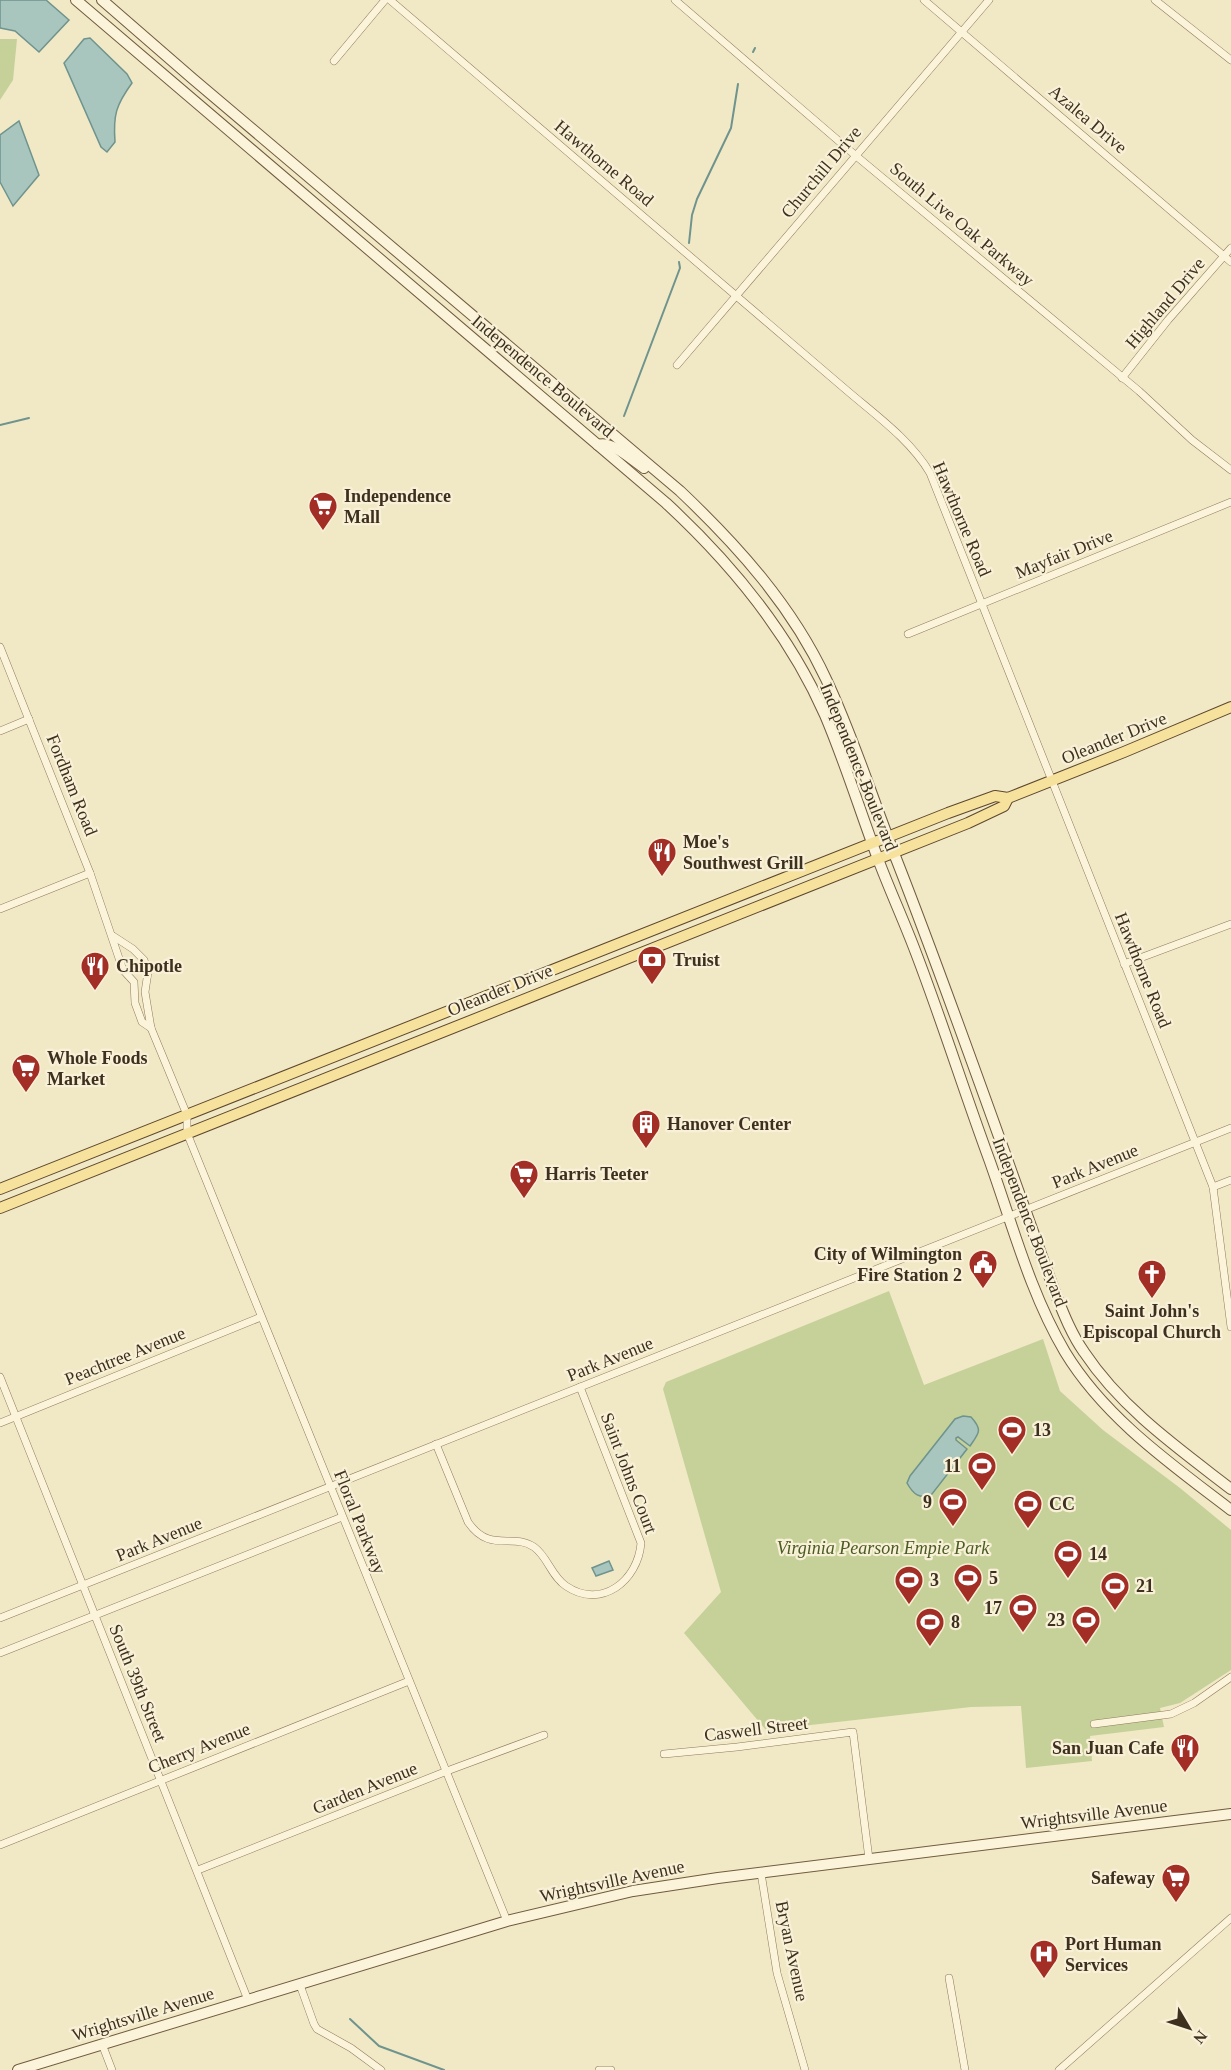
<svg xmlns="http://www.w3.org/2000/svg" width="1231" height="2070" font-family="'Times New Roman',serif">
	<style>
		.green { fill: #c6d199 }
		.water { fill: #a8c5be; stroke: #6e948d; stroke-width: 1.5 }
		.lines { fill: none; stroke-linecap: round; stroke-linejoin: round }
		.stream { stroke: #6e948d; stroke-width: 2 }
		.street-casing { stroke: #8f7a5a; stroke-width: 8 }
		.secondary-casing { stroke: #705b3d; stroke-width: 12 }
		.primary-casing { stroke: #5c472e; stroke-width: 12 }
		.street { stroke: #fbf4db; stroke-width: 7 }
		.secondary { stroke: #fbf4db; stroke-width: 10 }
		.primary { stroke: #f6e19d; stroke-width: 10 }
		.labels { text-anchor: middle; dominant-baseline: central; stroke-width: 4.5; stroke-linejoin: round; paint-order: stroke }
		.street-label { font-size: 18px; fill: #3e301f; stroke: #f8f1d7 }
		.poi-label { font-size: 18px; font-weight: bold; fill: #3e301f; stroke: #f8f1d7; text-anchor: start }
		.park-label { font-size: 18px; font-style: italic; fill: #4a5c24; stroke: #f8f1d7 }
	</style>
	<rect width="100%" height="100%" fill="#f1e8c6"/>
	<g class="green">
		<path d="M0,39h17l-4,41 -13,20z"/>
		<path d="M889,1291l35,94 119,-46 17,52 43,39 77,58 51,42v140l-51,33 -20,5 4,19 -74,9 2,25 -66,7 -5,-62 -50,1 -205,23 -82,-97 37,-41 -58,-203 3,-7z"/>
	</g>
	<g class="water">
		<path d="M0,0h46l23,20 -30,32 -24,-21 -15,-3z"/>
		<path d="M90,38l37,36 5,9c-16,22 -19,32 -17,59l-8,10 -6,-5 -37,-84 20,-24z"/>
		<path d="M19,121l20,54 -26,31 -13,-24v-47z"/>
		<path d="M963,1416l8,1c12,13 8,16 -1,29l-12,-9 -2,1v2l11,9 -35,45c-12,6 -19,0 -25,-11l3,-7 45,-57z"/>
		<path d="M609,1561l4,9 -17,6 -4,-8z"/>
	</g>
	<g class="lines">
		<g class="stream">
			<path d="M753,52l2,-4"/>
			<path d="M689,243l3,-28 5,-16 34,-71 7,-44"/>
			<path d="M624,416l56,-148 -1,-6"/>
			<path d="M0,425l29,-7"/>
			<path d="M350,2019l29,27 65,24"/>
		</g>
		<g class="street-casing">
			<g id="street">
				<path d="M390,0l454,388c30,26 66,51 86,85l283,714 18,140"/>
				<path d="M675,0l180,155 284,236 53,49 39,30"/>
				<path d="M924,0l307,262"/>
				<path d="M1155,0l76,60"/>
				<path d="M334,61l51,-61"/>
				<path d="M677,365l312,-365"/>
				<path d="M1122,378l46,-58 63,-72"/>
				<path d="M908,634l323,-132"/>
				<path d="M0,647l90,226 33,97 11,12 1,21 7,19 9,6"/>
				<path d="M0,731l29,-12"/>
				<path d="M0,909l90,-36"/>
				<path d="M113,936l20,13 11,11 4,12 -3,20 6,36 36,87v18l320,788"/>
				<path d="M1124,964l107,-40"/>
				<path d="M1213,1187l18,-7"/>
				<path d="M0,1377l248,623"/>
				<path d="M0,1423l261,-106"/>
				<path d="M436,1444l32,78c22,32 44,10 66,25 14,10 17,29 32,39 35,24 72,-5 75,-43l-61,-156"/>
				<path d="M0,1618l1231,-490"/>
				<path d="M0,1653l342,-136"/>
				<path d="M1094,1724l77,-10 23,-11 37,-26"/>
				<path d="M664,1754l73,-7 116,-15 16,127"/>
				<path d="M0,1845l409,-164"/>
				<path d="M198,1870l249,-99 97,-36"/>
				<path d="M761,1873l16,100 28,97"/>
				<path d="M949,1978l16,92"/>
				<path d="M300,1985l14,39 3,5 34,19 30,22"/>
				<path d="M102,2044l10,26"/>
				<path d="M599,2070h12"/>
				<path d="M1059,2070l172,-152"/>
			</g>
		</g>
		<g class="secondary-casing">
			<g id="secondary">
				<path d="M76,0l590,503c65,60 123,130 159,212 20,47 35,96 53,144 12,32 26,62 38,94 26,68 48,138 73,206 23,64 41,134 76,193 40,66 106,112 166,158"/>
				<path d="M102,0l91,79 487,412c58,55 112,115 146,188 28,59 47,122 71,182 56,143 106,289 159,434 8,20 16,40 28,57 38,57 94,96 147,137"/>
				<path d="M598,445c13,-5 34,15 46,23"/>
				<path d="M18,2070l489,-149 126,-30 85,-13 513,-64"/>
			</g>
		</g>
		<g class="primary-casing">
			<g id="primary">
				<path d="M0,1189l948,-376 47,-17 13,2 116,-46 107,-45"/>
				<path d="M0,1208l968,-385 36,-17 4,-8"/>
			</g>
		</g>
		<use href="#street" class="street"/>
		<use href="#secondary" class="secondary"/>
		<use href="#primary" class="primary"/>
	</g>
	<defs>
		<g id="supermarket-pin" transform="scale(1.5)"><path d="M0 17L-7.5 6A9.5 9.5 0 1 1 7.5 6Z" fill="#a22e26" stroke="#f8f1d7"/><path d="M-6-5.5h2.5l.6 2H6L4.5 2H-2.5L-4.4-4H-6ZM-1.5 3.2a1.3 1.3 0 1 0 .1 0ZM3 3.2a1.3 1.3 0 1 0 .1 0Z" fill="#fff"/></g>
		<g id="restaurant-pin" transform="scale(1.5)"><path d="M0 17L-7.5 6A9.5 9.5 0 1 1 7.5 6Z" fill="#a22e26" stroke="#f8f1d7"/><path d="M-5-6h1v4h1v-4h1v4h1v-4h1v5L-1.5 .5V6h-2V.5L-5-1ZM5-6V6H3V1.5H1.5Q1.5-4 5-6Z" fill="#fff"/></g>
		<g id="bank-pin" transform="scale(1.5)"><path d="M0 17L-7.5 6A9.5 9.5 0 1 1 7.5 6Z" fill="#a22e26" stroke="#f8f1d7"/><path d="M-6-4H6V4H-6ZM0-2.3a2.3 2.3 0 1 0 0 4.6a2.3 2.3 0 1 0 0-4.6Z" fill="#fff"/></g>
		<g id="building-pin" transform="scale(1.5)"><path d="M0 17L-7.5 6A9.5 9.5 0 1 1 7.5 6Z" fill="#a22e26" stroke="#f8f1d7"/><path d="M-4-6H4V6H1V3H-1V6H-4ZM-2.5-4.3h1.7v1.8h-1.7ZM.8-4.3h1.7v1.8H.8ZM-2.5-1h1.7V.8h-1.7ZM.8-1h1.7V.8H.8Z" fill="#fff"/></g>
		<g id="civic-pin" transform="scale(1.5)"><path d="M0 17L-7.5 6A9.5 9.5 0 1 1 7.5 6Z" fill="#a22e26" stroke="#f8f1d7"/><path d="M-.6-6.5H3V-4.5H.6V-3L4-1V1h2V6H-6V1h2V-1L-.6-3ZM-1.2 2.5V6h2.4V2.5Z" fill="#fff"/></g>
		<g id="church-pin" transform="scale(1.5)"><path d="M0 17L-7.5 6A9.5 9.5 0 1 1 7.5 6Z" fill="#a22e26" stroke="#f8f1d7"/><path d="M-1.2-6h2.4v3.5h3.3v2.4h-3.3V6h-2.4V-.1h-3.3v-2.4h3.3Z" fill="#fff"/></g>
		<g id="stadium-pin" transform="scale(1.5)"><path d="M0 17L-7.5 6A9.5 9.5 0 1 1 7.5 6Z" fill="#a22e26" stroke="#f8f1d7"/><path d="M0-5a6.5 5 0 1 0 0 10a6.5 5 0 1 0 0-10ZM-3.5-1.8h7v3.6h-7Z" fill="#fff"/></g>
		<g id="hospital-pin" transform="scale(1.5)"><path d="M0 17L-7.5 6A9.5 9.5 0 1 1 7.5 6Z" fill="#a22e26" stroke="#f8f1d7"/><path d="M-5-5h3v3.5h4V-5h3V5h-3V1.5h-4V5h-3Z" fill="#fff"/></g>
	</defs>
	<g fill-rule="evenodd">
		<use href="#supermarket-pin" x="323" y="506"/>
		<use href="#restaurant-pin" x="662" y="852"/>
		<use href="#bank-pin" x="652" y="960"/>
		<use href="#restaurant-pin" x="95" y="966"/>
		<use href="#supermarket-pin" x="26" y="1068"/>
		<use href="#building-pin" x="646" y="1124"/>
		<use href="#supermarket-pin" x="524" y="1174"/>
		<use href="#civic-pin" x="983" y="1264"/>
		<use href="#church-pin" x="1152" y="1274"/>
		<use href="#stadium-pin" x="1012" y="1430"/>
		<use href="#stadium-pin" x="982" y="1466"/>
		<use href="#stadium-pin" x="953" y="1502"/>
		<use href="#stadium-pin" x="1028" y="1504"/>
		<use href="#stadium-pin" x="1068" y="1554"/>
		<use href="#stadium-pin" x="968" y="1578"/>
		<use href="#stadium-pin" x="909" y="1580"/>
		<use href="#stadium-pin" x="1115" y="1586"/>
		<use href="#stadium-pin" x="1023" y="1608"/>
		<use href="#stadium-pin" x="1086" y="1620"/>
		<use href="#stadium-pin" x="930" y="1622"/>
		<use href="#restaurant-pin" x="1185" y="1748"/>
		<use href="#supermarket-pin" x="1176" y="1878"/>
		<use href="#hospital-pin" x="1044" y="1954"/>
	</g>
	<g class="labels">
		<g class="street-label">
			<text transform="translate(1088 119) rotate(40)">Azalea Drive</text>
			<text transform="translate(604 163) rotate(40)">Hawthorne Road</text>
			<text transform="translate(821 172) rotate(-50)">Churchill Drive</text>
			<text transform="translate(962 224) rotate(40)">South Live Oak Parkway</text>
			<text transform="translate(1165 303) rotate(-50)">Highland Drive</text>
			<text transform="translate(543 376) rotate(40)">Independence Boulevard</text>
			<text transform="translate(962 519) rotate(67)">Hawthorne Road</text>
			<text transform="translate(1064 554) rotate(-22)">Mayfair Drive</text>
			<text transform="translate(1114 738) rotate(-22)">Oleander Drive</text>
			<text transform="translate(859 767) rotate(68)">Independence Boulevard</text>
			<text transform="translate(72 785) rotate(68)">Fordham Road</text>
			<text transform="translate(1143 970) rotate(68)">Hawthorne Road</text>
			<text transform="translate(500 990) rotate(-22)">Oleander Drive</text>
			<text transform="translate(1095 1166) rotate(-22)">Park Avenue</text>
			<text transform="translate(1030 1222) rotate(69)">Independence Boulevard</text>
			<text transform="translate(125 1356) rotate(-22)">Peachtree Avenue</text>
			<text transform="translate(610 1359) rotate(-22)">Park Avenue</text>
			<text transform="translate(629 1473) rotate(69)">Saint Johns Court</text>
			<text transform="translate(360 1522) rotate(68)">Floral Parkway</text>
			<text transform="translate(159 1539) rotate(-22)">Park Avenue</text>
			<text transform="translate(138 1683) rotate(68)">South 39th Street</text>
			<text transform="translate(756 1729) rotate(-7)">Caswell Street</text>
			<text transform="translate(199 1748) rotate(-22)">Cherry Avenue</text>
			<text transform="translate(365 1788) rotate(-22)">Garden Avenue</text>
			<text transform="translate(1094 1814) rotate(-7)">Wrightsville Avenue</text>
			<text transform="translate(612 1881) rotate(-12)">Wrightsville Avenue</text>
			<text transform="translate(792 1951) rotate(78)">Bryan Avenue</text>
			<text transform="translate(143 2014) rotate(-17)">Wrightsville Avenue</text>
		</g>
		<g class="poi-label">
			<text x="344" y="496">Independence<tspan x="344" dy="21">Mall</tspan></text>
			<text x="683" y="842">Moe's<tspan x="683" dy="21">Southwest Grill</tspan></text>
			<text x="673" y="960">Truist</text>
			<text x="116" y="966">Chipotle</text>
			<text x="47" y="1058">Whole Foods<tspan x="47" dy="21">Market</tspan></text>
			<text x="667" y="1124">Hanover Center</text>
			<text x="545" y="1174">Harris Teeter</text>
			<text x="962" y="1254" text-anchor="end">City of Wilmington<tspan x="962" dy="21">Fire Station 2</tspan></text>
			<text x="1152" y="1311" text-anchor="middle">Saint John's<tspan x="1152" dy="21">Episcopal Church</tspan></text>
			<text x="1033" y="1430">13</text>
			<text x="961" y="1466" text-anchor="end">11</text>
			<text x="932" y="1502" text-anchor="end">9</text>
			<text x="1049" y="1504">CC</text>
			<text x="1089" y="1554">14</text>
			<text x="989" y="1578">5</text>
			<text x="930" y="1580">3</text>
			<text x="1136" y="1586">21</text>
			<text x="1002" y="1608" text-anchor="end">17</text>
			<text x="1065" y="1620" text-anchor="end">23</text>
			<text x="951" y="1622">8</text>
			<text x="1164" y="1748" text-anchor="end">San Juan Cafe</text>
			<text x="1155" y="1878" text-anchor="end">Safeway</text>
			<text x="1065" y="1944">Port Human<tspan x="1065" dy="21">Services</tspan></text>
		</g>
		<g class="park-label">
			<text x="883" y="1548">Virginia Pearson Empie Park</text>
		</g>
	</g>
	<g transform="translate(1189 2028) rotate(129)" stroke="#f8f1d7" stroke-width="4.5" paint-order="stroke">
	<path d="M0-4.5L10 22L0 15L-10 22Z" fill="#3e301f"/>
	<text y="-9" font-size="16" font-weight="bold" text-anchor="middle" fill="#3e301f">N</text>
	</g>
</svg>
